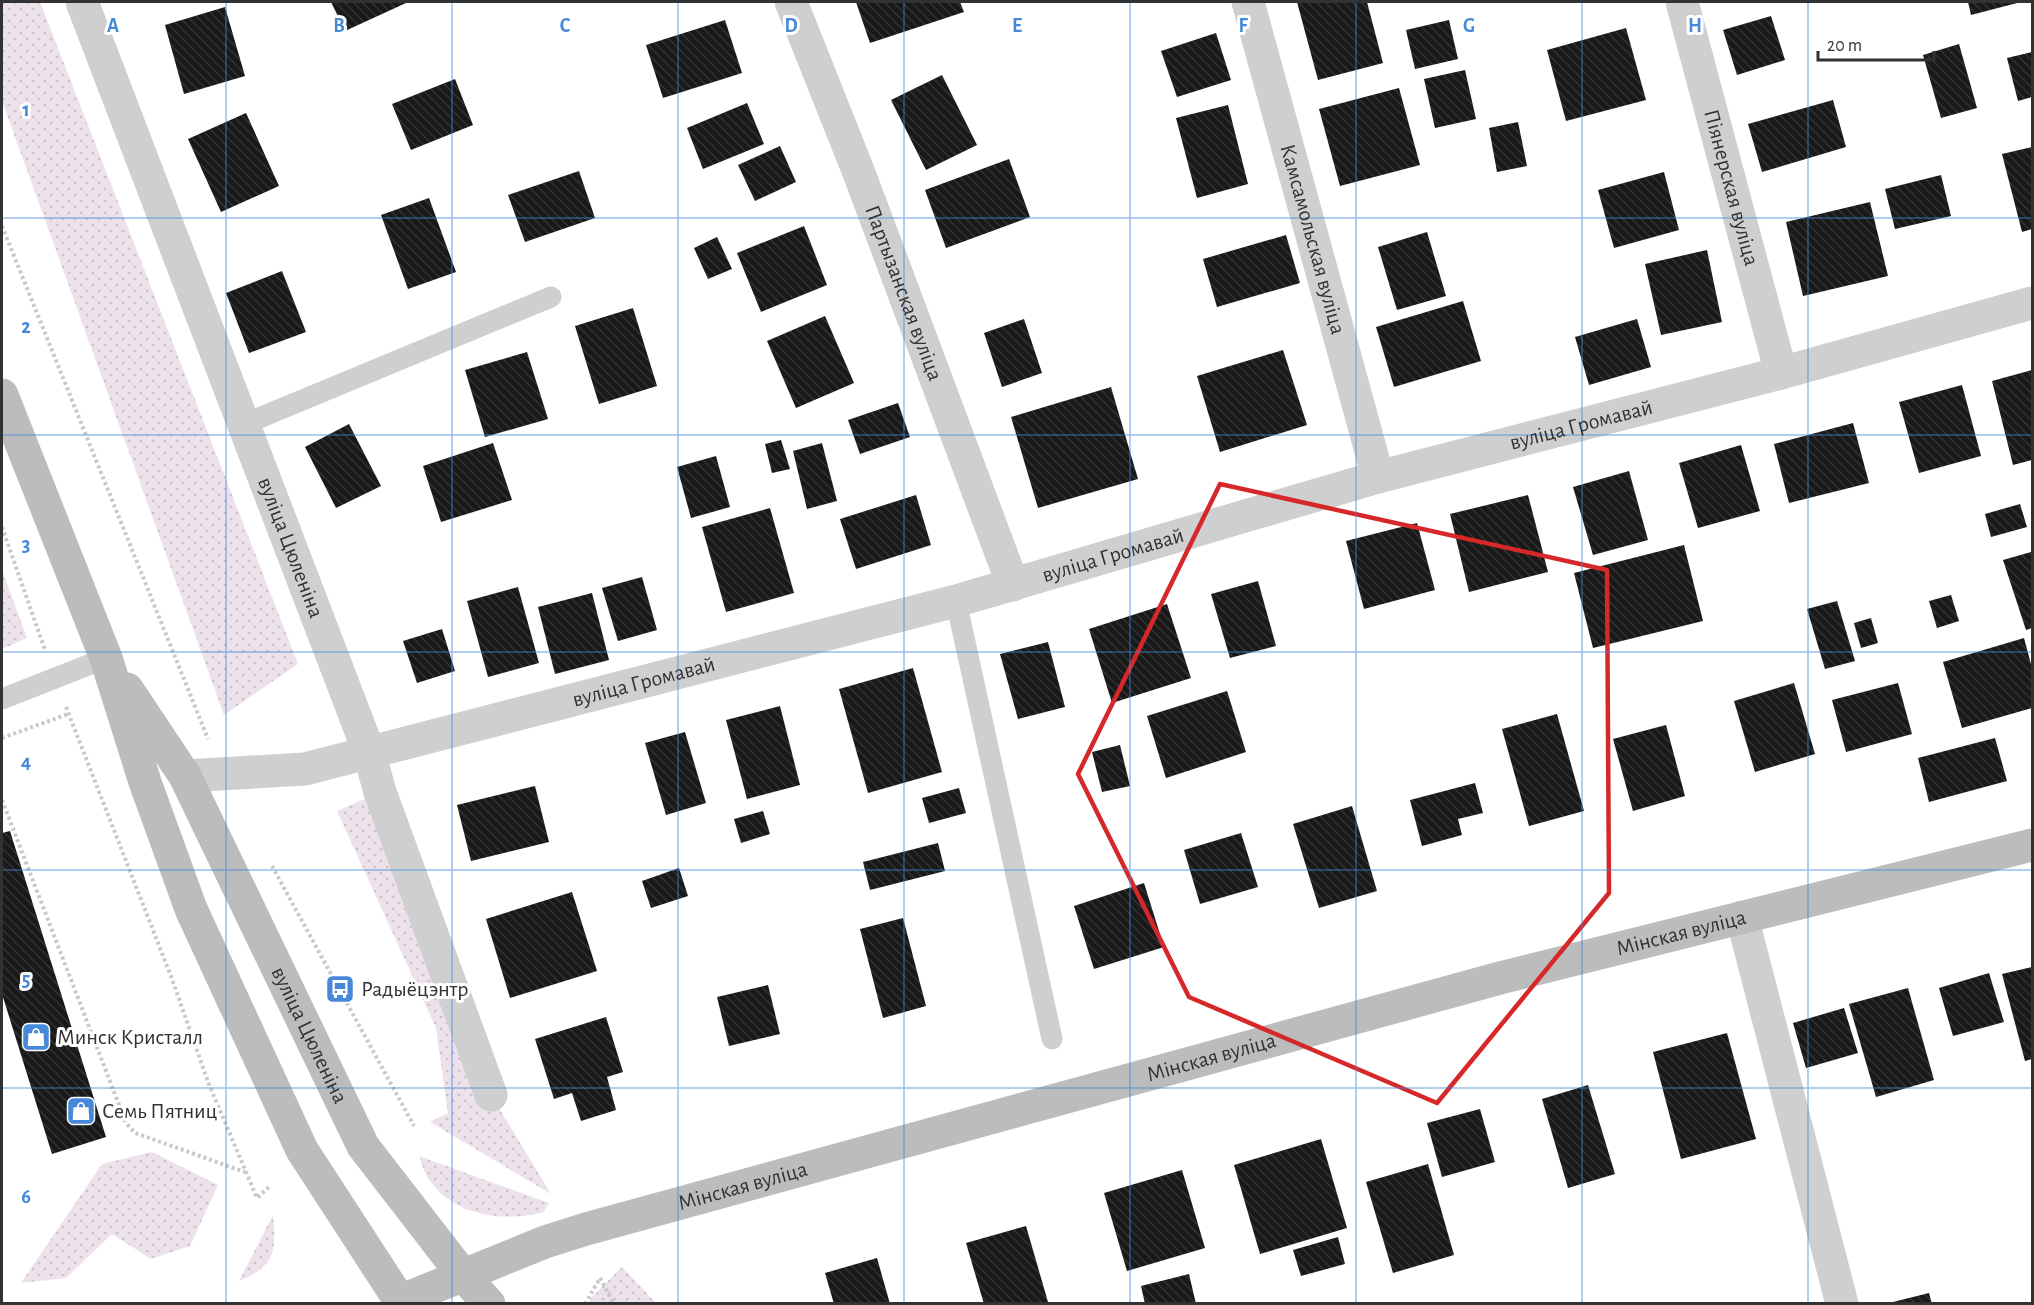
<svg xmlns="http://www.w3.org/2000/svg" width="2034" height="1305" font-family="'Alegreya Sans',sans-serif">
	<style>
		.grass { fill: url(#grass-dots) }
		.building { fill: url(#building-back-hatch) }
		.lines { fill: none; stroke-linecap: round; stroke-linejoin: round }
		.path { stroke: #c9c9c9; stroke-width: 4; stroke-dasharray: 3 3; stroke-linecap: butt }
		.service { stroke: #cfcfcf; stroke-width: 21 }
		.minor { stroke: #cfcfcf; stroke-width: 33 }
		.secondary { stroke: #bcbcbc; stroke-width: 33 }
		.marked { fill: none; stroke: #d62828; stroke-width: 4.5; stroke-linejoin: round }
		.grid { fill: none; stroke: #4589d8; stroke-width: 1.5; stroke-opacity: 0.55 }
		.labels { text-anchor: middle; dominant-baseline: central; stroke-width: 6; stroke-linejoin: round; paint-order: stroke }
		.street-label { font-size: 22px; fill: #323232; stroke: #fff }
		.poi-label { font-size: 22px; fill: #323232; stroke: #fff; text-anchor: start }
		.grid-label { font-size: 20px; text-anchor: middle; font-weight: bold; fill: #4589d8; stroke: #fff; stroke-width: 6; stroke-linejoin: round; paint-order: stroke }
	</style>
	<defs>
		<pattern id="grass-dots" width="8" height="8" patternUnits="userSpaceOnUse" patternTransform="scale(1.5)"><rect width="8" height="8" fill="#ede1ec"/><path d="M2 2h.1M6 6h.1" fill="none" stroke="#ccc2cb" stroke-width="1.8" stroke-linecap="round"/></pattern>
		<pattern id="building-back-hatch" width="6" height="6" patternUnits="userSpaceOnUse" patternTransform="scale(1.5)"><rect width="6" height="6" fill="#191919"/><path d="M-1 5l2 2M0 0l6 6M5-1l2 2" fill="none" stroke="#323232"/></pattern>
	</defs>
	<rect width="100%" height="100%" fill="#fff"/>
	<g class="grass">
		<path d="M2,2h38l258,662 -74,51 -222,-614z"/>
		<path d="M2,570l25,68 -25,11z"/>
		<path d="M380,792l111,303 60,99 -121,-72 18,-9 -12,-85 -99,-217z"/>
		<path d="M152,1152l66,33 -28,61 -39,13 -39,-25 -46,44 -45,5 81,-119z"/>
		<path d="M419,1156l130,47 -5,9c-48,13 -111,0 -125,-56z"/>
		<path d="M273,1215c4,36 1,52 -34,66z"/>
		<path d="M622,1267l34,36h-67l3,-6z"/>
	</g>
	<g class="building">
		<path d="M331,2h74l1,1 -61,28z"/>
		<path d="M856,2h104l4,10 -94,31z"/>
		<path d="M1297,2h70l16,61 -65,17z"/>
		<path d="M1968,2h53l-50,13z"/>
		<path d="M225,7l20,69 -61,18 -19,-69z"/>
		<path d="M1771,16l14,44 -48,15 -14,-45z"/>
		<path d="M725,20l17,53 -79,25 -17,-53z"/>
		<path d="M1449,20l9,39 -43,10 -9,-39z"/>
		<path d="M1626,28l20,72 -80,21 -19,-71z"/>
		<path d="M1216,33l15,47 -54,17 -16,-46z"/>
		<path d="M1959,44l18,64 -36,10 -18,-63z"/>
		<path d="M2032,52v45l-14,4 -11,-43z"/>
		<path d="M1465,70l11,49 -41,9 -11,-49z"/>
		<path d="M942,75l35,70 -51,25 -35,-70z"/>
		<path d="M455,79l18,46 -62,25 -19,-46z"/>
		<path d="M1399,88l21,77 -80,21 -21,-77z"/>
		<path d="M1833,100l13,47 -84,25 -14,-48z"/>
		<path d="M747,103l17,41 -61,25 -16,-41z"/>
		<path d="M1228,105l20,79 -51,14 -21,-80z"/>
		<path d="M246,113l33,73 -58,26 -33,-73z"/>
		<path d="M1518,122l9,44 -30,6 -8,-44z"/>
		<path d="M780,146l16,36 -41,19 -17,-36z"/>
		<path d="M2032,147v82l-10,3 -20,-78z"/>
		<path d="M1009,159l21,58 -84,31 -21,-58z"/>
		<path d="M579,171l16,47 -70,24 -17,-47z"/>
		<path d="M1664,172l15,58 -65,18 -16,-58z"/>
		<path d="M1941,175l10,41 -56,13 -10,-40z"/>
		<path d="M429,198l27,74 -48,17 -27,-74z"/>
		<path d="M1870,202l18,74 -85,20 -17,-74z"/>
		<path d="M804,226l23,59 -66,27 -24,-59z"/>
		<path d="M1427,232l19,64 -49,14 -19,-63z"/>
		<path d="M1286,235l14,48 -83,24 -14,-48z"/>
		<path d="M717,237l15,32 -24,10 -14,-31z"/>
		<path d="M1707,250l15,72 -61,13 -16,-71z"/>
		<path d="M282,271l24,61 -57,21 -23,-60z"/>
		<path d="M1463,301l18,60 -87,26 -18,-60z"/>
		<path d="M633,308l24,78 -58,18 -24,-78z"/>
		<path d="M825,316l29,67 -58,25 -29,-67z"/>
		<path d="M1024,319l18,54 -40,14 -18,-54z"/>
		<path d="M1637,319l14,48 -62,18 -14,-48z"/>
		<path d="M1283,350l24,75 -87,27 -23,-76z"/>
		<path d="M527,352l21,67 -63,18 -20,-67z"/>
		<path d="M2032,370v90l-19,5 -21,-84z"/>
		<path d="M1962,385l19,71 -62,17 -20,-71z"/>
		<path d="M1111,387l27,92 -100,29 -27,-91z"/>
		<path d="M898,403l12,34 -50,17 -12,-34z"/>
		<path d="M1853,423l16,60 -80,20 -15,-59z"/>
		<path d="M349,424l32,62 -45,22 -31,-61z"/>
		<path d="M781,440l9,29 -18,4 -7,-29z"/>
		<path d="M493,443l19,57 -71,22 -18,-56z"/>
		<path d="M822,443l15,58 -30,8 -14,-58z"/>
		<path d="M1741,445l19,66 -62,17 -19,-65z"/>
		<path d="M716,456l14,51 -39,11 -14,-51z"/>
		<path d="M1629,471l19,69 -55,15 -20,-68z"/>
		<path d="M916,495l15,50 -75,24 -16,-50z"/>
		<path d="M1528,495l20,77 -79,20 -19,-78z"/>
		<path d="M2020,504l7,23 -36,10 -6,-23z"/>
		<path d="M770,508l24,85 -68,19 -24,-85z"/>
		<path d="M1417,523l18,67 -71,19 -18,-68z"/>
		<path d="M1684,545l19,76 -110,27 -19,-75z"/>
		<path d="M2031,552l1,76 -6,2 -23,-70z"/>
		<path d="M642,577l15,53 -39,11 -16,-53z"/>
		<path d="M1258,581l18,65 -46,12 -19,-64z"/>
		<path d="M518,587l21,76 -51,14 -21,-76z"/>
		<path d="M592,593l17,67 -54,14 -17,-67z"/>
		<path d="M1951,595l8,26 -22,7 -8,-27z"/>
		<path d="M1837,601l18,60 -30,8 -18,-60z"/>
		<path d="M1167,604l24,74 -79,25 -23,-74z"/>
		<path d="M1871,618l7,25 -17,5 -7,-25z"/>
		<path d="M442,629l13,42 -38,12 -14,-42z"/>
		<path d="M2024,638l8,30v40l-70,20 -19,-66z"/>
		<path d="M1048,642l17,65 -47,12 -18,-65z"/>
		<path d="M913,668l29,104 -74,21 -29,-104z"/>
		<path d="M1794,683l21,71 -60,18 -21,-71z"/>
		<path d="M1898,683l14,51 -66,18 -14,-52z"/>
		<path d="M1227,691l19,61 -80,26 -19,-62z"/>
		<path d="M780,706l20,79 -53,14 -21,-79z"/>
		<path d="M1557,714l27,97 -55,15 -27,-97z"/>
		<path d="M1666,725l19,71 -52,15 -20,-72z"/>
		<path d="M685,732l21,71 -40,12 -21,-72z"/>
		<path d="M1995,738l12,43 -78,21 -11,-44z"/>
		<path d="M1120,745l10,41 -28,6 -10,-40z"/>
		<path d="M1475,783l8,30 -25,6 4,16 -40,11 -12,-46z"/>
		<path d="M535,786l14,56 -78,19 -14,-56z"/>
		<path d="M959,788l7,25 -37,10 -7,-25z"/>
		<path d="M1352,806l25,85 -58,17 -26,-84z"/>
		<path d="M763,811l7,23 -29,9 -7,-24z"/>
		<path d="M10,831l96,306 -54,17 -50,-160v-161z"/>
		<path d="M1241,833l17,54 -58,17 -16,-54z"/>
		<path d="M938,843l7,28 -75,19 -7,-28z"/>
		<path d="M679,868l9,28 -37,12 -9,-27z"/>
		<path d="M1144,883l20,64 -70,22 -20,-63z"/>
		<path d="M572,892l25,79 -87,27 -24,-79z"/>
		<path d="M903,918l23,88 -43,12 -23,-89z"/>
		<path d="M2032,967v92l-7,2 -23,-87z"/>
		<path d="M1989,973l15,49 -51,14 -14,-48z"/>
		<path d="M768,985l12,49 -51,12 -12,-49z"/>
		<path d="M1908,988l26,92 -58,17 -27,-93z"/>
		<path d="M1844,1008l14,45 -52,15 -13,-45z"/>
		<path d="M606,1017l17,55 -16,5 9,33 -35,11 -9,-28 -18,6 -19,-60z"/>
		<path d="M1727,1033l29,106 -75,20 -28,-107z"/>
		<path d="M1588,1085l27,89 -47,14 -26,-89z"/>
		<path d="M1480,1109l15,53 -53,15 -15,-54z"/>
		<path d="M1321,1139l26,89 -87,26 -26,-89z"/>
		<path d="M1428,1164l26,91 -61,18 -27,-91z"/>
		<path d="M1182,1170l23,78 -78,23 -23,-78z"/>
		<path d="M1026,1226l22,76 -64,2 -18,-61z"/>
		<path d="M1338,1237l7,27 -44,12 -8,-26z"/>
		<path d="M877,1258l13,46h-56l-9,-31z"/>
		<path d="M1189,1274l7,30h-51l-4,-18z"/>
		<path d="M1929,1293l3,11h-42l-1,-1z"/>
	</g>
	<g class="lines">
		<g class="path">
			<path d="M2,226l206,513"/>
			<path d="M2,527l43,123"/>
			<path d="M66,707l106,272 36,103 49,116 13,-12"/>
			<path d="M2,738l66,-24"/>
			<path d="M2,800l124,323 9,10 110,39"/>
			<path d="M272,866l142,260"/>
			<path d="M600,1278l14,26"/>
			<path d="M585,1304l15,-26"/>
		</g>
		<g class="service">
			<path d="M242,425l309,-128"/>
			<path d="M956,601l96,438"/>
			<path d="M2,699l104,-41"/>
		</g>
		<g class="minor">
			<path id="s1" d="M82,2l287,750 11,40 111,303"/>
			<path id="s2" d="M791,2l68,171 154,412"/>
			<path id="s3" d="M1248,2l130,475"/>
			<path id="s4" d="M1682,2l99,371"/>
			<path id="s5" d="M185,776l120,-7 651,-168 422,-124 403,-104 251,-70"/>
			<path d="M1742,917l100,387"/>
		</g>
		<g class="secondary">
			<path d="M2,395l104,263 39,124 46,127 111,241 100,154"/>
			<path id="s6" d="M127,689l58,87 178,370 99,128 27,30"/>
			<path id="s7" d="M400,1301l145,-59 41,-13 914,-251 532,-133"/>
		</g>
	</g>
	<path class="marked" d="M1220,484l387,86 2,323 -172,210 -248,-106 -111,-223z"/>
	<path class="grid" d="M226,2v1302M452,2v1302M678,2v1302M904,2v1302M1130,2v1302M1356,2v1302M1582,2v1302M1808,2v1302M2,218h2030M2,435h2030M2,652h2030M2,870h2030M2,1088h2030"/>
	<defs>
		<g id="bus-square" transform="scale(1.5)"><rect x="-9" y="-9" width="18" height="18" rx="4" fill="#4589d8" stroke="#fff"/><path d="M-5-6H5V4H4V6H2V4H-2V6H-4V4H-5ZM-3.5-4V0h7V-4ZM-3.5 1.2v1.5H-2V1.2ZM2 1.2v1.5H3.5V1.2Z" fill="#fff"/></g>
		<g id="shop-square" transform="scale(1.5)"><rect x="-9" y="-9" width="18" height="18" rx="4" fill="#4589d8" stroke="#fff"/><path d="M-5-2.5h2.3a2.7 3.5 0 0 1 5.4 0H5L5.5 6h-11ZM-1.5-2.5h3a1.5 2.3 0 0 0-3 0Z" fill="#fff"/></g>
	</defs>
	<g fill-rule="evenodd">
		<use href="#bus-square" x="340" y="989"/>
		<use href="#shop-square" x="36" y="1037"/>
		<use href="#shop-square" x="81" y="1111"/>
	</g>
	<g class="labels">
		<g class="street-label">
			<text stroke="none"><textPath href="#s4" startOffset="192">Піянерская вуліца</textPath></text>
			<text stroke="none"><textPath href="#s3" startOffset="246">Камсамольская вуліца</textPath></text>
			<text stroke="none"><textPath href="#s2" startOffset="312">Партызанская вуліца</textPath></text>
			<text stroke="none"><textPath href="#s5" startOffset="1442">вуліца Громавай</textPath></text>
			<text stroke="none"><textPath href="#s1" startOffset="584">вуліца Цюленіна</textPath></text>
			<text stroke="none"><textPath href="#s5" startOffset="956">вуліца Громавай</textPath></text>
			<text stroke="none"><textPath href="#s5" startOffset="470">вуліца Громавай</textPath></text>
			<text stroke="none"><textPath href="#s7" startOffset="1334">Мінская вуліца</textPath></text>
			<text stroke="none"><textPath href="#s6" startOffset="392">вуліца Цюленіна</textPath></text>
			<text stroke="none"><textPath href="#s7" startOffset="848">Мінская вуліца</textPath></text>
			<text stroke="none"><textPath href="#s7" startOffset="362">Мінская вуліца</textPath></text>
		</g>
		<g class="poi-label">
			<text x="361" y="989">Радыёцэнтр</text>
			<text x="57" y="1037">Минск Кристалл</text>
			<text x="102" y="1111">Семь Пятниц</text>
		</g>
	</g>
	<g class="grid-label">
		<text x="113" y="32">A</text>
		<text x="339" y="32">B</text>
		<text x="565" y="32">C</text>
		<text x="791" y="32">D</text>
		<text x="1017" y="32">E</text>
		<text x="1243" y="32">F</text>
		<text x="1469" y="32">G</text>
		<text x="1695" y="32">H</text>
		<text x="26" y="116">1</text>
		<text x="26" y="333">2</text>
		<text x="26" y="551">3</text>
		<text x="26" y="768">4</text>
		<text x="26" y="986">5</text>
		<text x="26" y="1203">6</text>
	</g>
	<rect width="2034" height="1305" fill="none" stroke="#323232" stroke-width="6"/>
	<path d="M1818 51v9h116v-9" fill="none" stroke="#323232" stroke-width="3"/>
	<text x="1827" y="51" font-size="18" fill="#323232" stroke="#ffffff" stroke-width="4.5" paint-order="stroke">20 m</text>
</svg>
